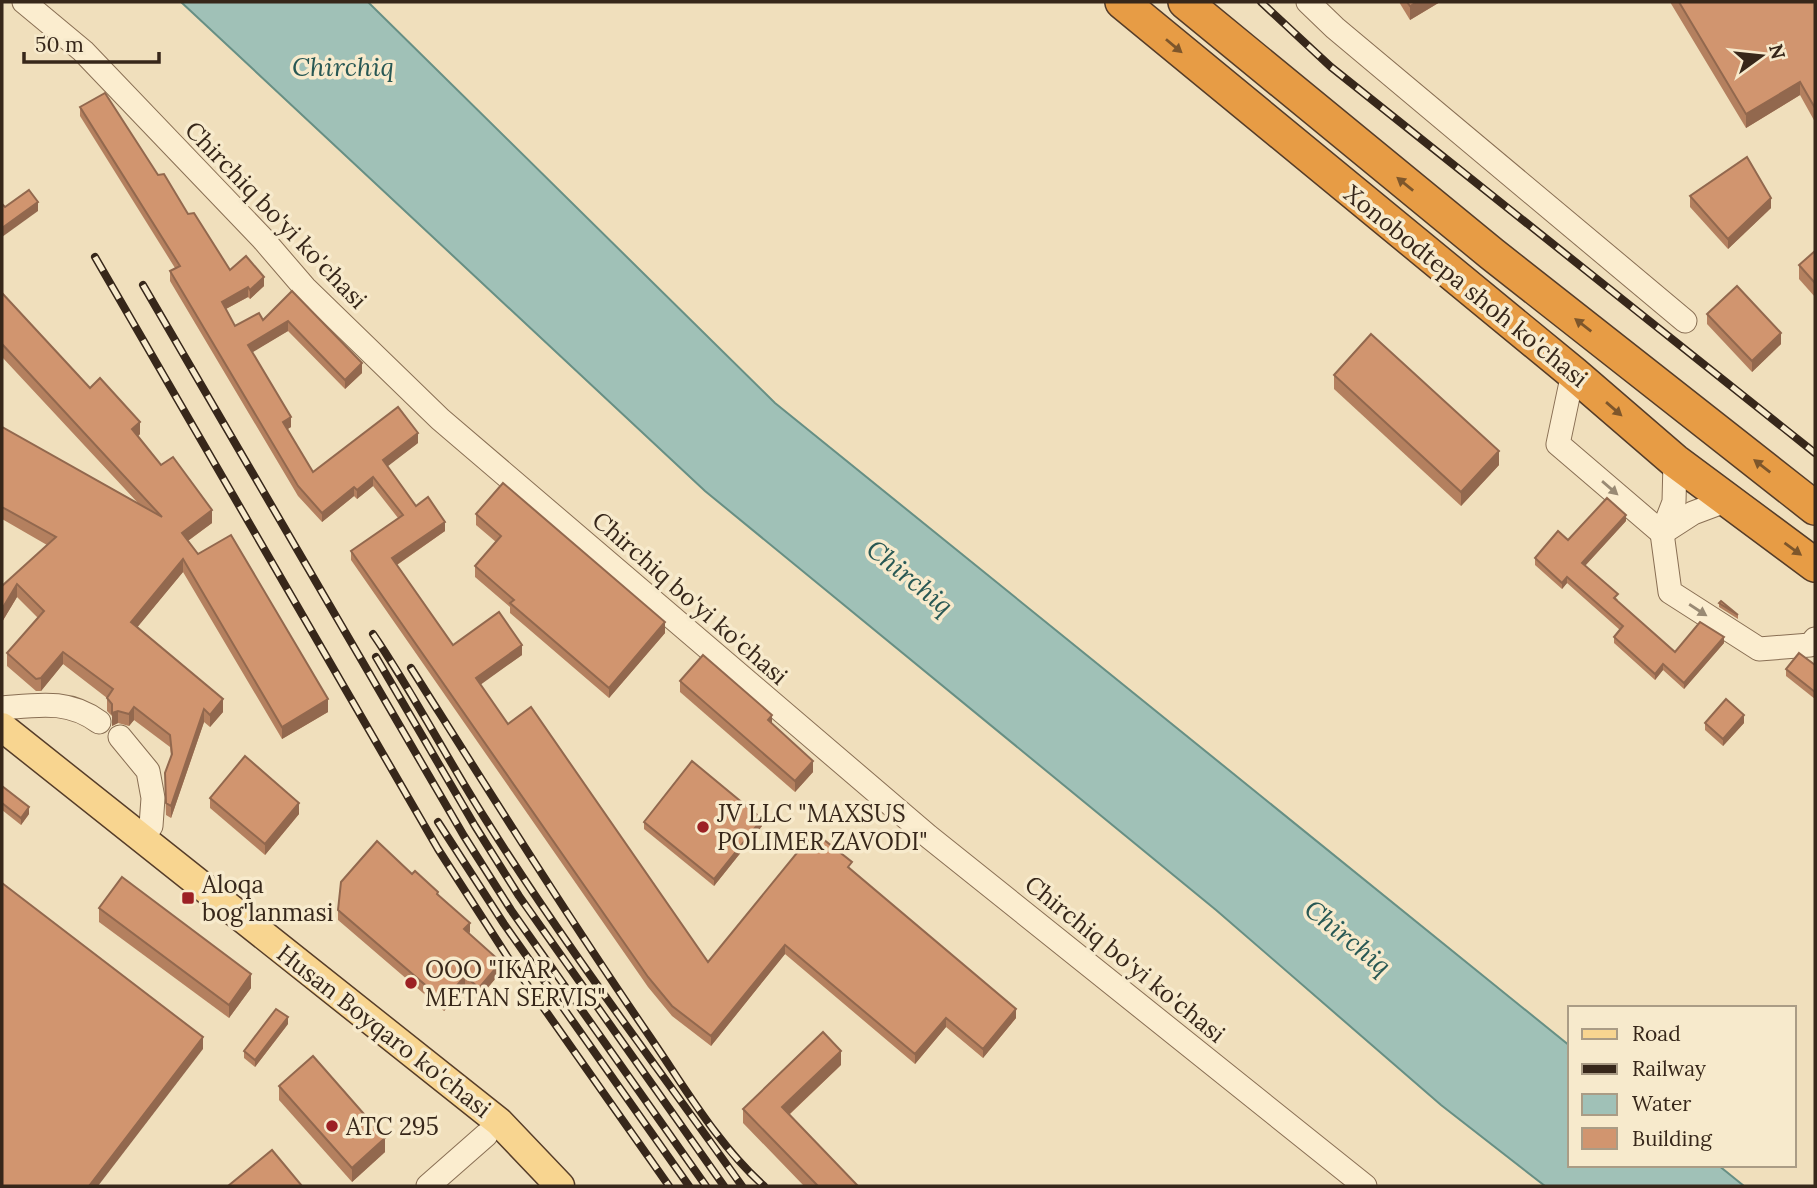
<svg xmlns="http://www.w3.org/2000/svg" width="1817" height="1188" font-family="Lora,serif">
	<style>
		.water { fill: #a0c1b7; stroke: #678f84; stroke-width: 2 }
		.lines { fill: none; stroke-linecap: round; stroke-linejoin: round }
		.minor-casing { stroke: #896f54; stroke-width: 25 }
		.major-casing { stroke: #563d29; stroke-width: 31 }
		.highway-casing { stroke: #563d29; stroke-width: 36 }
		.minor { stroke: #fbedcf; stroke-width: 23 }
		.major { stroke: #f8d590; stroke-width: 28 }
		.highway { stroke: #e79c45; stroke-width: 33 }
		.rail-casing { stroke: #37271a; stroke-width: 8 }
		.rail { stroke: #f7eacc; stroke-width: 5; stroke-dasharray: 16; stroke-linecap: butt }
		.wall { fill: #b4805f }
		.shaded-wall { fill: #92684e }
		.building { fill: #d1956f; stroke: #92684e; stroke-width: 2 }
		.oneway { fill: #7d562b }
		.oneway2 { fill: #998a74 }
		.poi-dot { fill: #9c2124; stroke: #f7eacc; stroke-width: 2.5 }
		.labels { text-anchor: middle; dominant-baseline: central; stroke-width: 7; stroke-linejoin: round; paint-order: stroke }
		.street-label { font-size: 24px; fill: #37271a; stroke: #f7eacc }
		.poi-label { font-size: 24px; fill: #37271a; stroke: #f7eacc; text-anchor: start }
		.water-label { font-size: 26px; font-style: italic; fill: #285854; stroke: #f7eacc }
	</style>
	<rect width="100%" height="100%" fill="#f0dfbc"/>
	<path class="water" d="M181,2h187l407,401 795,643v119h148l26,21h-199l-104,-81 -225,-195 -511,-419z"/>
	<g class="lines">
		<g class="minor-casing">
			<g id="minor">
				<path d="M24,2l59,49 179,187 43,50 135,131 488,417 437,350"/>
				<path d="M1308,2l27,26 350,293"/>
				<path d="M1573,373l-15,71 104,89"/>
				<path d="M1675,461l-1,41 -12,31 8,59 89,57 51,-4 5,-6"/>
				<path d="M1662,533l31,-20 32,-12"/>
				<path d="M2,708c36,-3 66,-9 97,14"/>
				<path d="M120,737l28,34 5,27 -2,28 -9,13"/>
				<path d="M428,1186l58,-51"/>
			</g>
		</g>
		<g class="major-casing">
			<path id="major" d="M2,727l497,395 61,64"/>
		</g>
		<g class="highway-casing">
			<g id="highway">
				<path d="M1122,2l451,371 102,88 140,104"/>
				<path d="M1185,2l307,252 323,254"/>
			</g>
		</g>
		<use href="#minor" class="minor"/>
		<use href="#major" class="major"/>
		<use href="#highway" class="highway"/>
		<g class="rail-casing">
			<g id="rail">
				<path d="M1261,2l70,65 484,386"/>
				<path d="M95,257l343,592 69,107 162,230"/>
				<path d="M143,285l321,551 47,74 195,276"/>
				<path d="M373,634c41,60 74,125 113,186 79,126 170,245 256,366"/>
				<path d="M376,657l99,169 44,70 205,290"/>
				<path d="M411,668c78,123 155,246 237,366 36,52 69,110 116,152"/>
				<path d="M438,822l66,102 185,262"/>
			</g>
		</g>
		<use href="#rail" class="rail"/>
	</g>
	<g class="wall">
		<path d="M1399,2h41l-30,18z"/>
		<path d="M1670,2h145v120l-15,-27 -54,33z"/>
		<path d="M80,107l78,68 72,95 34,16 -14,13 -2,-2 -22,12 9,17 28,-6 29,-29 70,82 -17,16 -57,-58 -36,21 39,75 -4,2 26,43 105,-29 -31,23 29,40 29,25 -48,34 56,80 69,10 -42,29 28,40 200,238 144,-92 164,148 -33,40 -37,-31 -31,37 -130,-110 -74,92 -39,-30 -24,-29 -297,-427v-9l47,-33 -25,-32 -16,13 -3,-3 -32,26 -24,-26 -128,-215v-10l5,-3 -95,-152z"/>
		<path d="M1690,196l81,12 -43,41 -38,-42z"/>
		<path d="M1815,251v46l-16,-18v-14z"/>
		<path d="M2,293l88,95 50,46 -2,2 23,29 51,58 -24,18 140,171 -46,27 -99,-167 -46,55 86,85 -13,15 -6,-5 -33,96 -5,-3 -1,-29 6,-30 -1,-9 -36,-27 -5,6 -11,-3 -6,3v-10l-5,-5v-13l-44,-34 -22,27h-5l-29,-25v-13l31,-35 -21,-21 -15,25v-36l45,-41 -45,-26v-92l136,76 -136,-146z"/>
		<path d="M1707,314l74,30 -29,28 -45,-48z"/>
		<path d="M1334,375l165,90 -38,41 -127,-117z"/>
		<path d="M476,514l189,119 -56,65 -99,-85v-6l-35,-30v-11l21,-24 -20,-17z"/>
		<path d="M1626,521l-41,45 33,34 -1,1 58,51 49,-9 -40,46 -21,-19 -8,10 -41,-37v-6l6,-7 -53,-47 -5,6 -27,-24v-7l33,-18z"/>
		<path d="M1719,603l19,12v4l-19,-12z"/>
		<path d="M1815,665v34l-29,-23v-7z"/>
		<path d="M680,681l92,44 41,47 -18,20 -115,-100z"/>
		<path d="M1705,723h39l-21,23 -18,-16z"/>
		<path d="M2,786l27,28 -8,11 -19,-15z"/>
		<path d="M210,798l89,16 -34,41 -55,-47z"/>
		<path d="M644,822l118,4 -48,60 -70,-57z"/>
		<path d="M412,874l26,21 63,77 -22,26 -14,-11 -21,24 -106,-91v-10z"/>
		<path d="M99,908l152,80 -22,30 -130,-96z"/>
		<path d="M288,1024l-33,43 -11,-9v-7z"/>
		<path d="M841,1065l-52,50 69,71h-54l-61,-63v-14z"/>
		<path d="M279,1086l106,66 -33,30 -73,-82z"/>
	</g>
	<g class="shaded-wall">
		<path d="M1417,2h23l-30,18v-14z"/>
		<path d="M1800,82v13l-54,33v-14z"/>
		<path d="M1771,198v10l-43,41v-10z"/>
		<path d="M38,202v9l-36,26v-9z"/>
		<path d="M264,277v9l-14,13v-9z"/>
		<path d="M248,287v10l-26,14v-9z"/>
		<path d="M288,321v10l-40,24v-10z"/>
		<path d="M1781,333v11l-29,28v-11z"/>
		<path d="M362,363v10l-17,16v-9z"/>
		<path d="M291,417v10l-8,5v-10z"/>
		<path d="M140,422v12l-8,8v-13z"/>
		<path d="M418,433v10l-35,27v-10z"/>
		<path d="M1499,451v14l-38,41v-14z"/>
		<path d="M373,477v9l-16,13v-9z"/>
		<path d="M354,487v9l-32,26v-9z"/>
		<path d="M212,510v13l-30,22v-12z"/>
		<path d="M1626,515v6l-44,48v-6z"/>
		<path d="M445,522v9l-53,37v-10z"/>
		<path d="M183,559v13l-52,63v-13z"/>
		<path d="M1567,577v6l-5,6v-6z"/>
		<path d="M17,584v13l-15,25v-13z"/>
		<path d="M665,622v11l-56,65v-10z"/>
		<path d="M1724,637v6l-40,46v-6z"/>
		<path d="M522,645v10l-46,33v-10z"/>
		<path d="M63,652v12l-22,27v-13z"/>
		<path d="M1663,664v6l-8,10v-6z"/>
		<path d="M223,699v13l-13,15v-12z"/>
		<path d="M328,699v13l-46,27v-12z"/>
		<path d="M134,707v13l-5,6v-12z"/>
		<path d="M204,709v13l-33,96v-12z"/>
		<path d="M118,711v12l-6,3v-13z"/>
		<path d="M772,715v11l-4,-6z"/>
		<path d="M1744,715v8l-21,23v-7z"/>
		<path d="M813,761v11l-18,20v-11z"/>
		<path d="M299,803v11l-34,41v-11z"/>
		<path d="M29,807v7l-8,11v-7z"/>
		<path d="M762,819v7l-48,60v-7z"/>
		<path d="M470,923v10l-6,-4z"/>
		<path d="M785,945v9l-74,92v-10z"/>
		<path d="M501,962v10l-22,26v-10z"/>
		<path d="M251,974v14l-22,30v-13z"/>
		<path d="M465,976v11l-21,24v-10z"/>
		<path d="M1016,1009v9l-33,40v-9z"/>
		<path d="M288,1017v7l-33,43v-7z"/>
		<path d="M946,1018v9l-31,37v-10z"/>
		<path d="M203,1037v12l-105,137h-9z"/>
		<path d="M841,1051v14l-59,56v-14z"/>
		<path d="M385,1138v14l-33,30v-14z"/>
	</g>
	<g class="building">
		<path d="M1407,2h10l-7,4z"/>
		<path d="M1679,2h136v106l-15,-26 -54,32z"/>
		<path d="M105,93l53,82 6,-1 24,40 6,-1 36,57 16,-14 18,21 -14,13 -2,-3 -26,15 13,24 24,-13 4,7 29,-29 70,72 -17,17 -57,-59 -40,24 43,72 -8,5 30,50 85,-65 20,26 -35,27 33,46 12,-9 17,25 -53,36 61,87 46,-33 23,33 -46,33 32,46 23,-17 177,255 106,-130 38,30 -4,5 168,142 -33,40 -37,-31 -31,36 -130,-109 -74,91 -39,-30 -24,-29 -297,-426 52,-36 -30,-38 -16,13 -3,-3 -32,26 -24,-27 -128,-215 10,-5 -100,-159z"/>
		<path d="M1747,157l24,41 -43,41 -38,-43z"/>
		<path d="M29,190l9,12 -36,26v-24l3,3z"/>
		<path d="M1815,251v32l-16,-18z"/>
		<path d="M1737,286l44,47 -29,28 -45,-47z"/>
		<path d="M2,293l88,95 10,-10 40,44 -8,7 29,36 12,-8 39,53 -30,23 16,21 33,-19 97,164 -46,28 -99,-168 -52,63 92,77 -13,16 -6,-6 -33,97 -5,-3 -1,-30 7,-19 -2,-19 -36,-28 -5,7 -11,-3 -6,2v-9l-5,-6 6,-9 -50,-37 -22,26 -5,1 -29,-26 37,-42 -27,-27 -15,25v-23l54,-49 -54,-30v-80l160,90 -160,-173z"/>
		<path d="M1371,334l128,117 -38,41 -127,-117z"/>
		<path d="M503,483l162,139 -56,66 -99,-85 4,-3 -39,-34 26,-30 -25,-22z"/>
		<path d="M1607,498l19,17 -44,48 36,31 -4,4 61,54 25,-30 24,15 -40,46 -21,-19 -8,10 -41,-37 9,-11 -56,-49 -5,6 -27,-25 23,-27 10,9z"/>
		<path d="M1721,601l17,14 -19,-12z"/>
		<path d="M1799,653l16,12v27l-29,-23z"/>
		<path d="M703,655l69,60 -4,5 45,41 -18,20 -115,-100z"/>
		<path d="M1726,699l18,16 -21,24 -18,-16z"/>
		<path d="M245,756l54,47 -34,41 -55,-46z"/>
		<path d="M692,761l70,58 -48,60 -70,-57z"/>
		<path d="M2,786l27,21 -8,11 -19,-15z"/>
		<path d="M377,841l35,33 3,-3 23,21 -1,2 33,29 -6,6 37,33 -22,26 -14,-12 -21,25 -106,-91 3,-28z"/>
		<path d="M122,877l129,97 -22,31 -130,-97z"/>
		<path d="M2,883l201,154 -114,149h-87z"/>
		<path d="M276,1009l12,8 -33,43 -11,-9z"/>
		<path d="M823,1032l18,19 -59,56 76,79h-40l-75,-77z"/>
		<path d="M313,1056l72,82 -33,30 -73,-82z"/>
		<path d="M272,1150l30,36h-74z"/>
	</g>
	<defs><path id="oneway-solid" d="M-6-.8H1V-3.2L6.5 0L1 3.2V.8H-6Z" transform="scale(1.75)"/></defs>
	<g class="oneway">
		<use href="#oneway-solid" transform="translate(1174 46) rotate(40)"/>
		<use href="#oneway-solid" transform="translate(1405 184) rotate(-141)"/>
		<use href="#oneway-solid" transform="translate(1583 325) rotate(-142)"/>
		<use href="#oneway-solid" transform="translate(1614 409) rotate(41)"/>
		<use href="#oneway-solid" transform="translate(1762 466) rotate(-142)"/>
		<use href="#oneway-solid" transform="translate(1793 549) rotate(36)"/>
	</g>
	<g class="oneway2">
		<use href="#oneway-solid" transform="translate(1610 488) rotate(41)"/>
		<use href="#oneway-solid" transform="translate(1698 610) rotate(33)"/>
	</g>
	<g class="poi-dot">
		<circle cx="703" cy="827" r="7"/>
		<rect x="181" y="891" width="14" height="14" rx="3.5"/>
		<circle cx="411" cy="983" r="7"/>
		<circle cx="332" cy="1126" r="7"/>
	</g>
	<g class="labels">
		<g class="street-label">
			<text transform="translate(276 215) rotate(46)">Chirchiq bo'yi ko'chasi</text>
			<text transform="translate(1466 286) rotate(39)">Xonobodtepa shoh ko'chasi</text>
			<text transform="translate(690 598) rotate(41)">Chirchiq bo'yi ko'chasi</text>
			<text transform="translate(1125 959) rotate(39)">Chirchiq bo'yi ko'chasi</text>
			<text transform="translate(384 1031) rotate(38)">Husan Boyqaro ko'chasi</text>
		</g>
		<g class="poi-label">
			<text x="717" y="813">JV LLC "MAXSUS<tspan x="717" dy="28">POLIMER ZAVODI"</tspan></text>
			<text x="202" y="884">Aloqa<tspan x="202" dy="28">bog'lanmasi</tspan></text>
			<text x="425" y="969">OOO "IKAR<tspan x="425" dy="28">METAN SERVIS"</tspan></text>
			<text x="346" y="1126">ATC 295</text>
		</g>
		<g class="water-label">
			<text x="343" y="66">Chirchiq</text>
			<text transform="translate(910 577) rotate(39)">Chirchiq</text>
			<text transform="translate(1348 937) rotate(39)">Chirchiq</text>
		</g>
	</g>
	<rect width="1817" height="1188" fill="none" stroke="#37271a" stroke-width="7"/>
	<rect x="1568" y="1006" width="228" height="161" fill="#f7eacc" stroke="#aa9c85" stroke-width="2"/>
	<rect x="1582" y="1029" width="35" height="10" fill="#f8d590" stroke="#aa9c85" stroke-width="2"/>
	<text x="1632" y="1041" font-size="21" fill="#37271a">Road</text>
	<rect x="1582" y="1064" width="35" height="10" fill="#37271a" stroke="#aa9c85" stroke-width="2"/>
	<text x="1632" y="1076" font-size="21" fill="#37271a">Railway</text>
	<rect x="1582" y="1094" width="35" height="21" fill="#a0c1b7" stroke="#aa9c85" stroke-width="2"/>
	<text x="1632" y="1111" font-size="21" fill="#37271a">Water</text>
	<rect x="1582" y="1128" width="35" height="21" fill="#d1956f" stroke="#aa9c85" stroke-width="2"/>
	<text x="1632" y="1146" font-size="21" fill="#37271a">Building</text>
	<g transform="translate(1761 56) rotate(75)" stroke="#f7eacc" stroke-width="5" paint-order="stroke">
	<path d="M0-5L12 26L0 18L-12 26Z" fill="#37271a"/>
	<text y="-10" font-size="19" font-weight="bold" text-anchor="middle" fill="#37271a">N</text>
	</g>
	<path d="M24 52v10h135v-10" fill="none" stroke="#37271a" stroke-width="3.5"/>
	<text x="35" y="52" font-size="21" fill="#37271a" stroke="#f7eacc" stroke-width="5" paint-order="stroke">50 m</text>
</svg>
